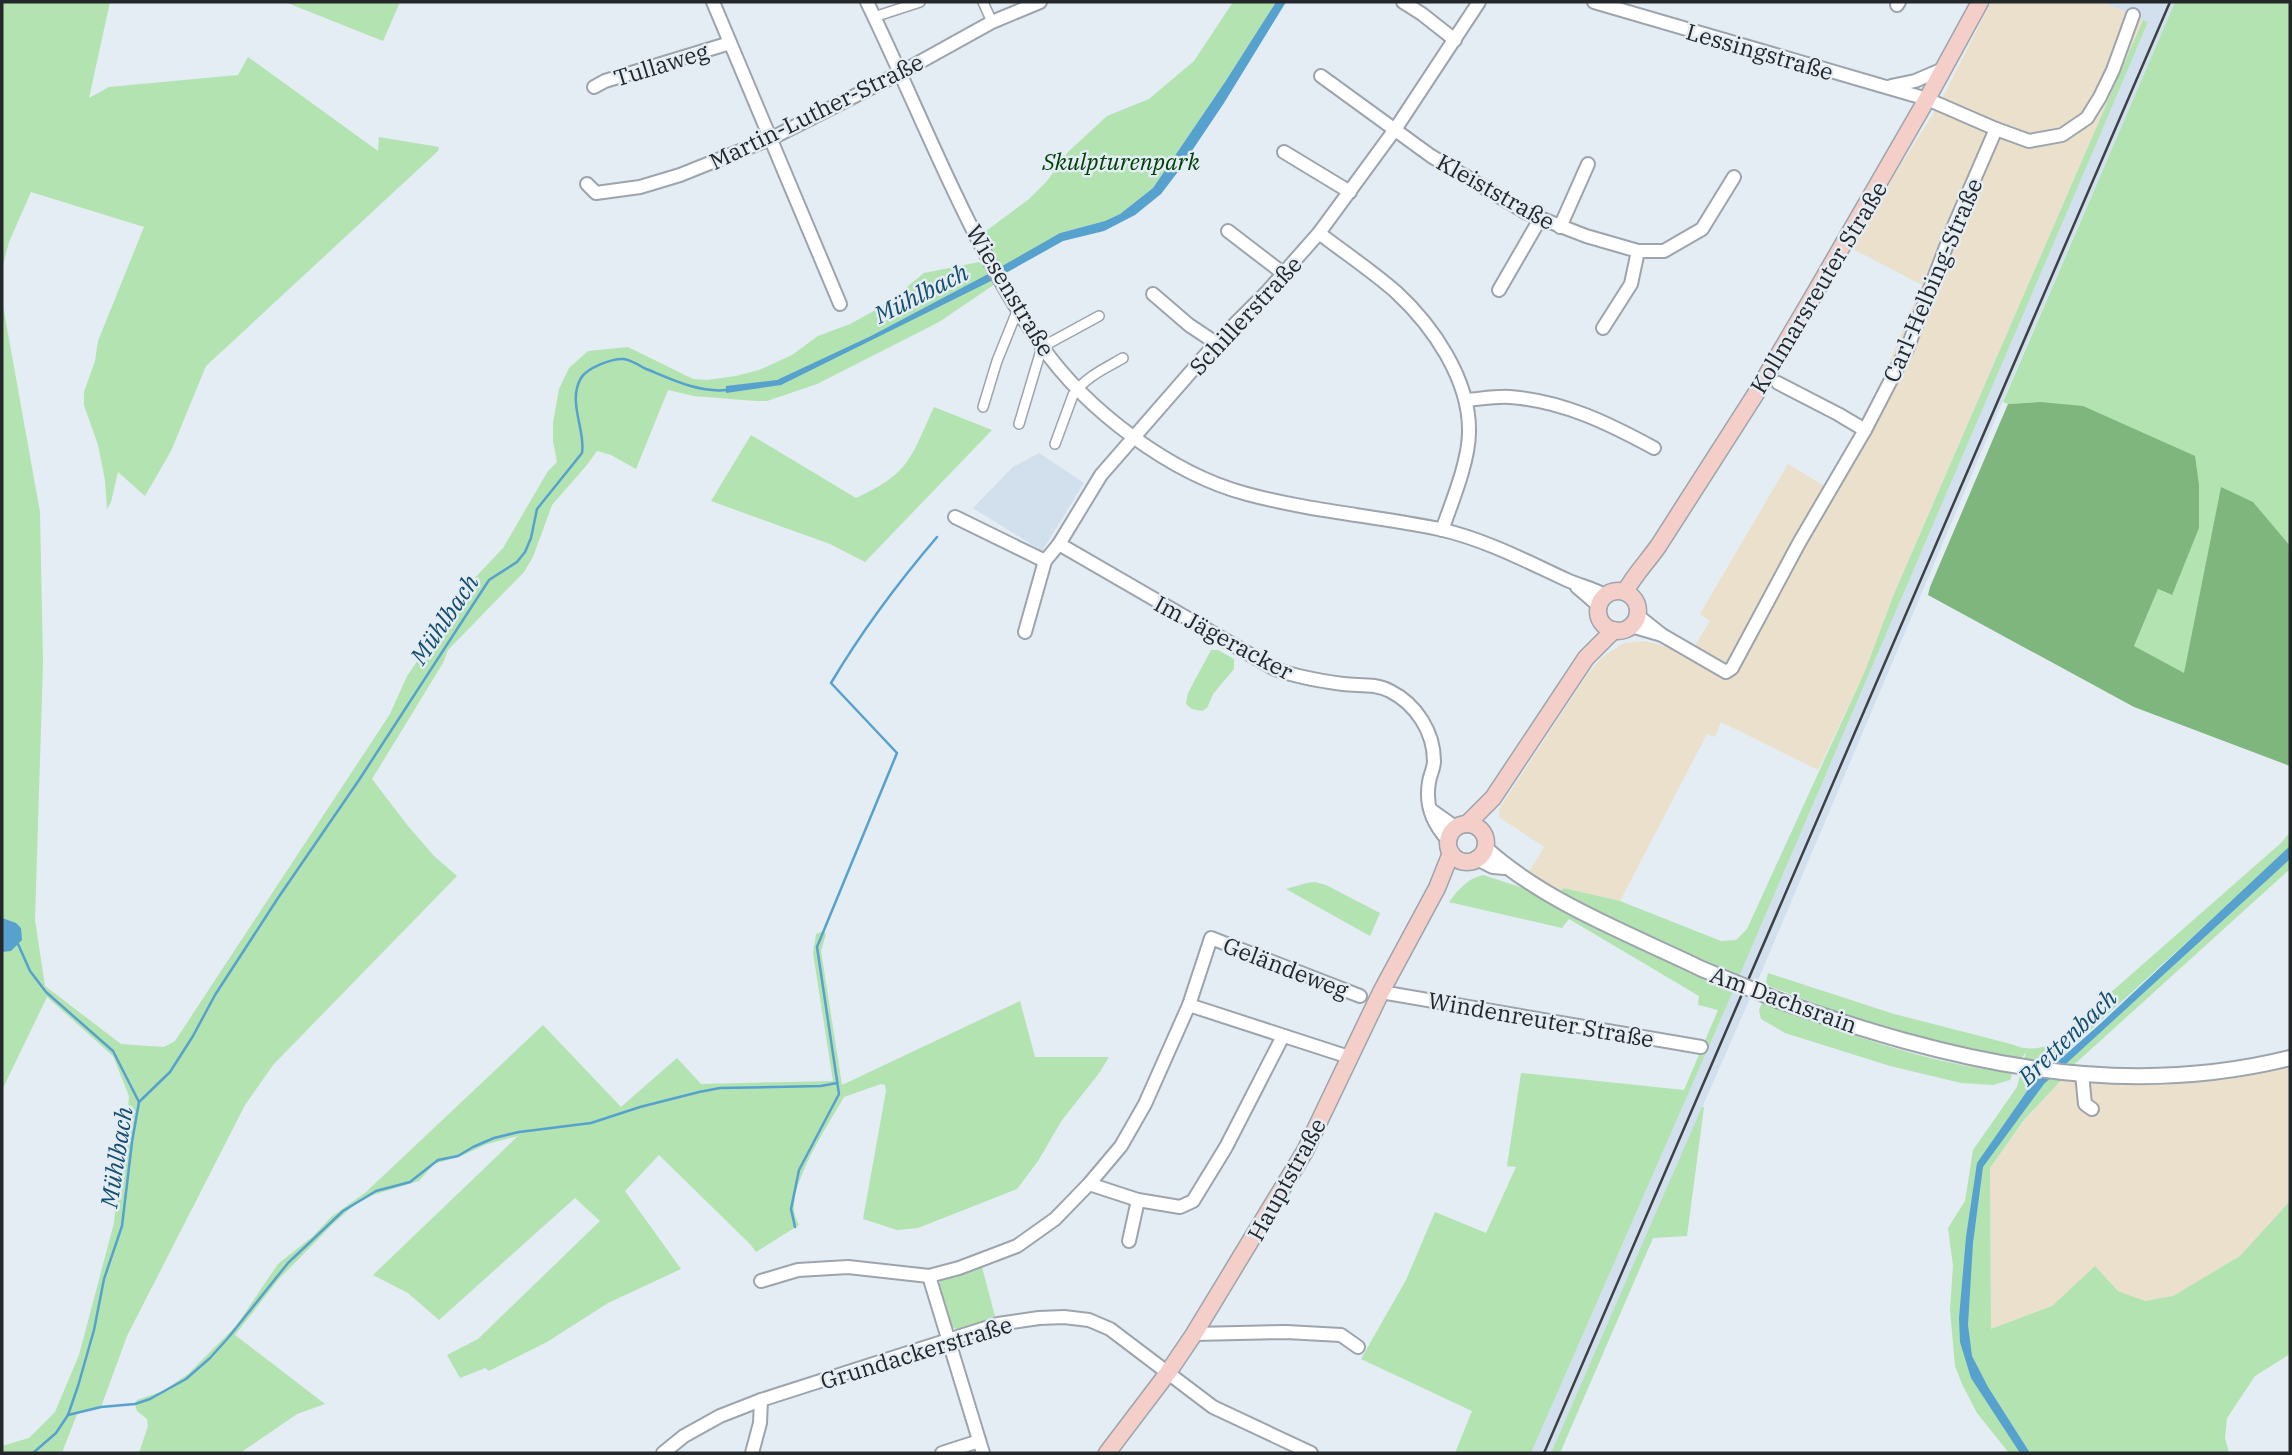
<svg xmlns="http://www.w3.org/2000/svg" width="2292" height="1455" font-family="'IBM Plex Serif',serif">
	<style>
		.built { fill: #d2dfed }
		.industrial { fill: #ebe0cb }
		.green { fill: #b2e3b1 }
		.forest { fill: #7eb67d }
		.water { fill: #56a1ce }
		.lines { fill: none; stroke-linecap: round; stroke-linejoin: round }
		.stream { stroke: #56a1ce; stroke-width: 2.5 }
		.pedestrian-casing { stroke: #9da4ac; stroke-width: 12 }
		.minor-casing { stroke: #9da4ac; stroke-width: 16 }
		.tertiary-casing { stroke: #9da4ac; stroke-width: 18 }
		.secondary-casing { stroke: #9da4ac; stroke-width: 19 }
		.pedestrian { stroke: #fff; stroke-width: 9 }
		.minor { stroke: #fff; stroke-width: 12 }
		.tertiary { stroke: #fff; stroke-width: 14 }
		.secondary { stroke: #f4cec8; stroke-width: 16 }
		.rail { stroke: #3d4044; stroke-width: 2.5 }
		.tertiary-bridge-casing { stroke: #9da4ac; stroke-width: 18; stroke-linecap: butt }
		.tertiary-bridge { stroke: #fff; stroke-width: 14 }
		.labels { text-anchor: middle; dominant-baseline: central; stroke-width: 5; stroke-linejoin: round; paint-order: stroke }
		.street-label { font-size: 23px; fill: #25282b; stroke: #e4ecf4 }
		.park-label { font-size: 23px; font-style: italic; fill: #004108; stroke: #e4ecf4 }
		.water-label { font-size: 24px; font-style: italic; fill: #144e6e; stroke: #e4ecf4 }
	</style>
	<rect width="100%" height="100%" fill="#e4ecf4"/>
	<g class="built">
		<path d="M2102,2h73l-154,356 -260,615 -210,480h-20l203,-464 414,-967z"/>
		<path d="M1039,453l45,30 -42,68 -69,-43 40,-41z"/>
	</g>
	<g class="industrial">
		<path d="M1991,2h111l41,18 -249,574 -29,77 -47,99 -97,-48 -6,15 -8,-3 -87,167 -56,-13 -5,5 -32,-18 17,-28 -45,-30v-8l88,-134 14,-17 23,-15 20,-2 22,5 23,14 2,-8 19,-31 -10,-7 88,-150 38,23 56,-107 40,-95 -69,-36 42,-75 44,-69z"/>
		<path d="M2290,1062v139l-50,55 -67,40 -28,5 -27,-10 -23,-25 -43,40 -61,23 -1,-161 35,-48 42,-46z"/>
	</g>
	<g class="green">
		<path d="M2,2h108l-21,96 20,-11 129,-12 10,-18 130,94 1,-14 60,10 -1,4 -232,215 -35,85 -26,45 -27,-24 -7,30 -4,7 -2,-29 -7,-35 -14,-40v-13l11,-31 3,-20 46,-114 -113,-35 -22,50 -7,27z"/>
		<path d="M285,2h115l-17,39z"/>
		<path d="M1233,2h43l-51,80 -72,106 -33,26 -15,7 -45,12 -58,34 -4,-2 -16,-31 47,-35 18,-18 21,-29 39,-36 42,-17 45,-38z"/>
		<path d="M2175,2h115v544l-38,-44 -31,-14 -37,186 -50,-28 24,-57 13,6 -131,-193 -32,2 -5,-2z"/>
		<path d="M2143,20l5,2 -57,134 -352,821 -120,-54 -60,-30 5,-5 56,13 101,40 15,-1 11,-11 118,-258 29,-77z"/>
		<path d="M979,262l11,11 5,11 -56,38 -122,62 -50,17h-11l-62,-5 -26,-6 -32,79 -25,-14 -14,-4 -11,15 -34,39 -19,52 -9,15 -76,78 -5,13 -71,116 36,47 26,30 23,20 -184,189 -28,40 -118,231 -26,71 -24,7 -15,39h-60v-7l27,-8 26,-26 24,-57 35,-132 8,-80 6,-33 1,-14 -16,-40 -66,-59 -45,93v-790l38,212 3,151 -8,257 10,66 76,58 43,3 11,-6 215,-327 17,-38 36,-52 20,-24 7,-17 33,-35 45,-77 9,-9 -4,-21v-18l6,-34 10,-21 19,-17 40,-4 65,32 14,1 29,-4 23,-6 33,-15 26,-19 32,-12 35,-19 39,-32z"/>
		<path d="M934,407l58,23 -127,132 -35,-18 -119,-43 40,-66 105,63c54,-25 54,-39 78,-91z"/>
		<path d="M1211,650h7l16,9v10l-21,25 -6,14 -5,3 -10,-2 -6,-5 2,-11z"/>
		<path d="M2290,832v14l-9,10 -232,212 10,2 231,-211v10l-223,202v3l-43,46 -34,48 1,161 61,-23 43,-40 23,25 27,10 28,-5 67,-40 50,-55v153l-35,22 -28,42 -2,20 4,15h-220l-32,-40 -15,-29 -7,-18 -5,-56 3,-44 -5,-38 17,-27 8,-51 44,-63 9,-35 -5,7 -8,2 -141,-36 -103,-39 -3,-4 2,-9 126,41 117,30c15,6 25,6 41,0l229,-201z"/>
		<path d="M1483,875l37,12 214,102 -203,464h-76l17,-42 -111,-52 45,-79 29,-68 51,21 30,-66 -9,-1 14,-93 163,17 34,-80 -20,-5 1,-9 -130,-77 -7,9 -113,-26c10,-13 18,-23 34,-27z"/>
		<path d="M1315,882l11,3 54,28 -10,23 -84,-47 21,-6z"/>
		<path d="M823,931l3,3 -5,17 21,134 178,-84 15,56h74l-9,15 -38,48 -24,41 -21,28 -99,39 -21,2 -34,-11 23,-128 -1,-6 -4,-1 -37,13c-16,28 -48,76 -50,108 -1,7 2,14 5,20l-43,27 -6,-8 -91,-89 -34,36 56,78 -73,34 -61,39 -58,29 -4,-3 -25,10 -13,-23 31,-16 122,-118 -25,-23 -136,122 -31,-27 -35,-18 145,-139 -31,8 -26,12 -27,8 -15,17 -46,14 -19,10 -22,20 -54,55 -43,55 90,69 -28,10 -57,39h-101l9,-27 -1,-7 -10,-8 -2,-7 2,-4 26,-9 25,-17 48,-48 42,-62 34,-27 19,-20 35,-25 177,-167 78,82 56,-49 24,26 132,-3 -20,-128 3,-19z"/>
		<path d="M1762,1003c80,28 163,61 248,69l2,4 -2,4 -17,5 -32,-2 -71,-17 -105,-33 -24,-14 -2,-9z"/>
		<path d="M1702,1107h2l-17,129 -34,2 -93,215h-9z"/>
		<path d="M982,1267l14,53 -38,10 -8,-4 -13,-38 5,-9z"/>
	</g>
	<path class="forest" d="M2040,402l43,4 112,50 4,29v43l-27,67 -14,-6 -24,57 50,27 37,-186 32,15 37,44v220l-156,-59 -206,-112 2,-8 78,-183z"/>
	<g class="water">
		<path d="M1276,2h10l-62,101 -47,70 -16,21 -26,21 -31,16 -41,10 -66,37 -216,107 -55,8v-7l51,-6 94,-44 119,-63 70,-40 45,-12 15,-7 33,-26 72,-106z"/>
		<path d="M2290,846l-1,14 -245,224 -61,83 -10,76 -5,82 4,31 16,31 42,66h-10l-49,-75 -11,-36 -1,-24 7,-81 11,-74 55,-79 68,-60z"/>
		<path d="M2,918l14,5 5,5 1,12 -11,11 -9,1z"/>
	</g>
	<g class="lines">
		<g class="stream">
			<path d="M18,944l12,27 16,21 67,59 26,51"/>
			<path d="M795,1227l-4,-18 8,-39 40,-76 -22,-147 80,-194 -66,-70c32,-54 65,-98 106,-146"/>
			<path d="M68,1415l33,-8 34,-3 15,-5 36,-20 24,-21 18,-20 60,-75 55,-52 33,-20 34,-9 28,-22 20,-4 15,-9 21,-9 25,-6 72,-9 49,-16 59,-15 21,-4 101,-2 16,-3"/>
			<path d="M33,1453l23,-20 12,-18 10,-29 16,-56 10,-51 18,-53 10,-84 7,-40 31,-30 23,-36 22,-41 63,-97 81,-118 130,-200 28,-18 8,-10 6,-14 6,-29 45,-56c4,-23 -15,-51 -1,-75 6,-10 31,-20 43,-19 6,1 15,6 20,9 27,11 54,25 83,22"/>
		</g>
		<g class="pedestrian-casing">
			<g id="pedestrian">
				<path d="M983,2l9,20"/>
				<path d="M874,17l46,-15"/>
				<path d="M983,407l14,-46 21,-52"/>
				<path d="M1019,424l23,-77 57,-31"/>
				<path d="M1055,444l18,-49c12,-18 33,-27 50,-37"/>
			</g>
		</g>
		<g class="minor-casing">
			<g id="minor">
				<path d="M713,2l127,302"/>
				<path d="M867,2c56,115 100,238 174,343 45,65 130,129 206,149 63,17 129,22 192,35 45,10 87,32 128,51 13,6 26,8 39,16"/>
				<path d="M1403,2l19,12 33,26"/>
				<path d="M1594,2l333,97 69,30 33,12 33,-6 25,-17 13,-21 13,-27 20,-55"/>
				<path d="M1897,5l2,-3"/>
				<path d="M1321,76l110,80 96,57 59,23 52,15h26l38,-22 32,-52"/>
				<path d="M1891,86l24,-5 28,-12"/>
				<path d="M594,87l11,-6 125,-38"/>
				<path d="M1284,152l66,40"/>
				<path d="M587,184l9,9 44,-6 40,-12 90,-36 130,-66 92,-51 48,-20"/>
				<path d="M1560,227l28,-63"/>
				<path d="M1228,231l56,43"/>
				<path d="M1319,233c26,20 53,38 77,59 37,34 74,88 73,140 0,29 -17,70 -27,98"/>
				<path d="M1499,290l41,-71"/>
				<path d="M1153,294l36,31 27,18"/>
				<path d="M1603,328l28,-44 7,-33"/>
				<path d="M1778,383l60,31 27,16"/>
				<path d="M1466,400c14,-1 30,-4 44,-3 53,4 98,26 144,51"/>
				<path d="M955,517l90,44"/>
				<path d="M1059,544l216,125c22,8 45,12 68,15 16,2 32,-1 47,7 26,13 44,41 44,70 0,7 -4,14 -5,21 -4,23 3,41 19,58"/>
				<path d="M1577,587l22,19"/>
				<path d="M1637,615l25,20"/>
				<path d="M1631,626l31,9 64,37 6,-4 67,-125 66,-113 42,-81 47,-123 42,-97"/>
				<path d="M1025,632l20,-71 14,-17 42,-69 115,-132 50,-50 53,-60 77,-105 83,-126"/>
				<path d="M1431,810l24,17"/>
				<path d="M1381,992l320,55"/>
				<path d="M1189,1005l160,52"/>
				<path d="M2082,1074l3,30 7,5"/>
				<path d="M1089,1184l49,16 42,7 13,-6 33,-54 57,-111"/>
				<path d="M1129,1241l9,-41"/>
				<path d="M929,1276l54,177"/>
				<path d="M761,1281l37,-11 50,-3 81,9 30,-8 58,-22 38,-27 34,-35 32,-38 24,-42 44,-99 22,-67 149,58"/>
				<path d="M1194,1334l92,-2 55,3 17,12"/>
				<path d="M663,1453l21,-17 36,-20 41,-16 237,-76 41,-6 25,-1 25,3 21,9 103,78 98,46"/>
				<path d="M752,1453l8,-30 1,-23"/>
				<path d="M942,1453l37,-12"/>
			</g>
		</g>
		<g class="tertiary-casing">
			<g id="tertiary">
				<path d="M1485,848c59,54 145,86 217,121"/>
				<path d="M1477,858l16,8 12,1"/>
				<path d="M1780,1001c167,59 334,101 510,57"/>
			</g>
		</g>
		<g class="secondary-casing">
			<g id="secondary">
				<circle cx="1618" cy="611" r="20"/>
				<path d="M1625,592c9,-17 23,-31 34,-47l96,-150 60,-102 112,-194 53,-97"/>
				<path d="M1467,824l26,-26 93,-140 28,-28"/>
				<circle cx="1467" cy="843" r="19"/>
				<path d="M1107,1453l60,-79 27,-40 111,-183 76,-159 56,-104 14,-35"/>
			</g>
		</g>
		<use href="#pedestrian" class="pedestrian"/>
		<use href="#minor" class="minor"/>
		<use href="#tertiary" class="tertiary"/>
		<use href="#secondary" class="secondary"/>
		<path class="rail" d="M1544,1453l626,-1451"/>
		<g class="tertiary-bridge-casing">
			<path id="tertiary-bridge" d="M1702,969l78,32"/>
		</g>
		<use href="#tertiary-bridge" class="tertiary-bridge"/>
	</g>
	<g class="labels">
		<g class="street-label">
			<text transform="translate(1760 51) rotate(16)">Lessingstraße</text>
			<text transform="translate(661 64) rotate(-17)">Tullaweg</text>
			<text transform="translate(816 111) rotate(-26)">Martin-Luther-Straße</text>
			<text transform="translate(1496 191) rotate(29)">Kleiststraße</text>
			<text transform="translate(1932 280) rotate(-67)">Carl-Helbing-Straße</text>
			<text transform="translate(1818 287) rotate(-59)">Kollmarsreuter Straße</text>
			<text transform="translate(1011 290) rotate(59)">Wiesenstraße</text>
			<text transform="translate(1245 315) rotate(-47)">Schillerstraße</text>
			<text transform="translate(1224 637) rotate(28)">Im Jägeracker</text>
			<text transform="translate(1286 967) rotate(21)">Geländeweg</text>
			<text transform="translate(1784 999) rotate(20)">Am Dachsrain</text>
			<text transform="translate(1541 1019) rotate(10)">Windenreuter Straße</text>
			<text transform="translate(1286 1179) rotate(-61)">Hauptstraße</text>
			<text transform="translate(916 1352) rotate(-17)">Grundackerstraße</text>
		</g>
		<g class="park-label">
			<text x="1121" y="161">Skulpturenpark</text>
		</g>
		<g class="water-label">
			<text transform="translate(921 293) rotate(-27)">Mühlbach</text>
			<text transform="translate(444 619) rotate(-56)">Mühlbach</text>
			<text transform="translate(2067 1037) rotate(-44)">Brettenbach</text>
			<text transform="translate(116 1157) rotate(-81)">Mühlbach</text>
		</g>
	</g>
	<rect width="2292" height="1455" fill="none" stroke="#25282b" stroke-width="7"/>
</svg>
